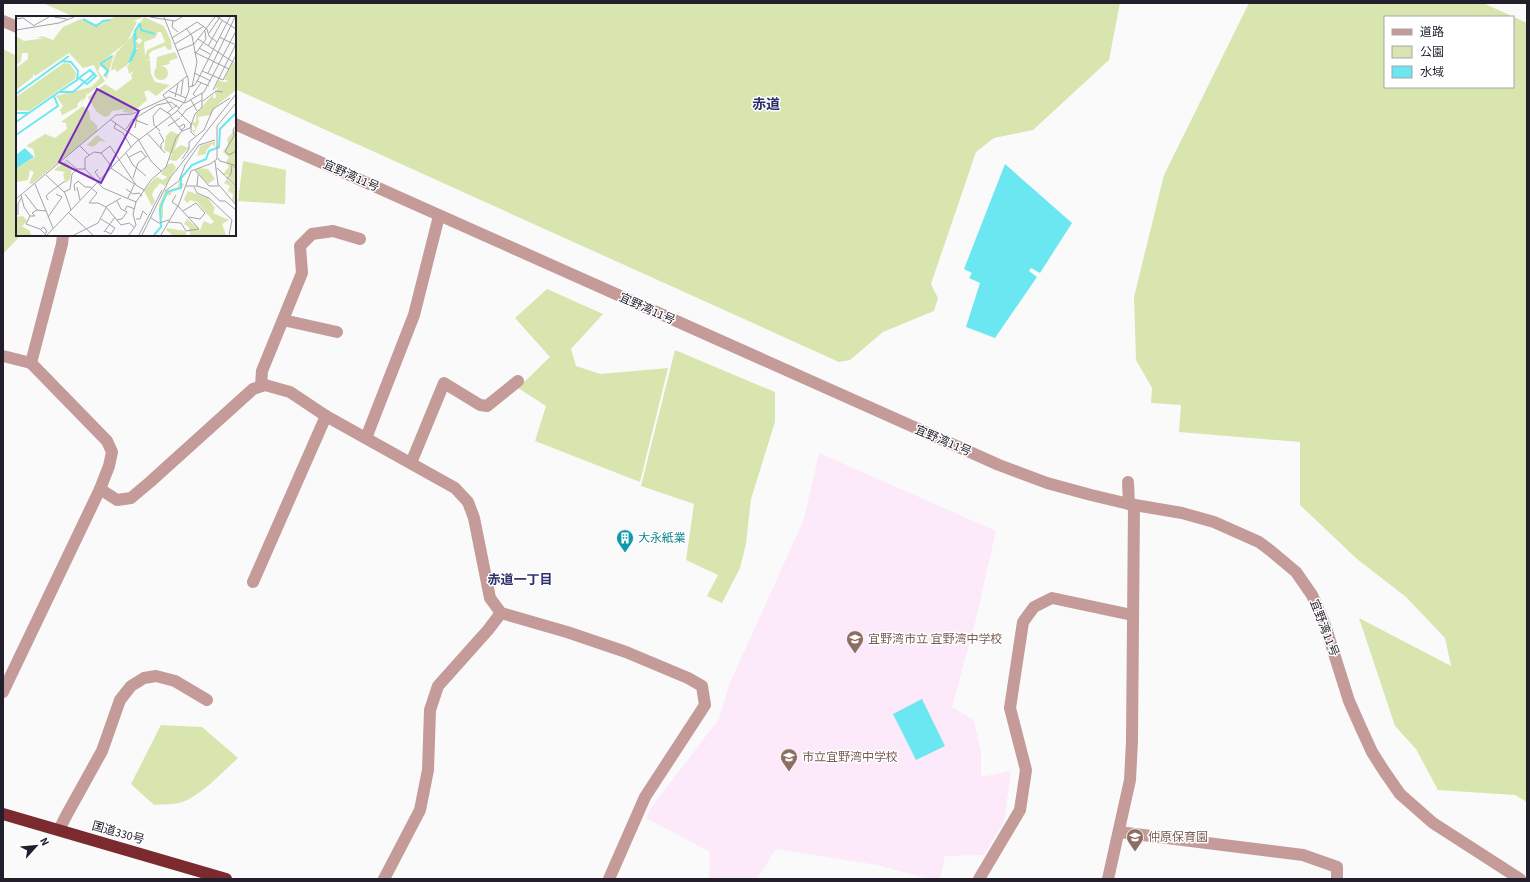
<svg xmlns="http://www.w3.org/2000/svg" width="1530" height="882" font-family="'Source Sans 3','Noto Sans JP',sans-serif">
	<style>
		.education { fill: #fceafa }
		.green { fill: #d9e5af; fill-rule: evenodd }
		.water { fill: #6be7f1 }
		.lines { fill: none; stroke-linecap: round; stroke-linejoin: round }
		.minor { stroke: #c49b99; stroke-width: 12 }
		.highway { stroke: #7b2b2f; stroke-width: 12 }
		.labels { text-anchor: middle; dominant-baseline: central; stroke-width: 3; stroke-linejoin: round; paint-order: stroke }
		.street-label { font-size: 12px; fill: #221e2b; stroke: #fff }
		.culture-label { font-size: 12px; fill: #0d838f; stroke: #fff; text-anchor: start }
		.education-label { font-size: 12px; fill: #785e54; stroke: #fff; text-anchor: start }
		.neighbourhood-label { font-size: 13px; font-weight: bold; fill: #2d306a; stroke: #fff }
		.quarter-label { font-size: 14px; font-weight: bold; fill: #2d306a; stroke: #fff }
		.inset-river { fill: none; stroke: #6be7f1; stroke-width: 2 }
		.inset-road { fill: none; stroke: #a4a2a7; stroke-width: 1 }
		.view { fill: #7b2cbf; fill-opacity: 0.15; stroke: #7b2cbf; stroke-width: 2 }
		.inset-edge { fill: none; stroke: #221e2b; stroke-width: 2 }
	</style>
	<rect width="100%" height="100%" fill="#fafafa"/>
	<path class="education" d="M819,453l177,78 -21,92 -23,84 22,13 7,33v24l30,-6 -7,51 -20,33 -39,1 -5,23h-11l-52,-14 -101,-16 -19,30h-48l1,-27 -64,-34 4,-9 69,-90 10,-34 75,-166z"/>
	<g class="green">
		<path d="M43,3h1077l-11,57 -76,70 -39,8 -18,14 -45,132 7,14 -4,13 -51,21 -33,28 -11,2 -604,-273v-72h-161z"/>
		<path d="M1249,3h234l44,20v779l-12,-7 -77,-5 -22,-41 -21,-23 -36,-108 92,48 -6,-28 -39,-41 -49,-38 -57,-54v-63l-121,-10 2,-27 -30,-2 1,-15 -16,-28 -2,-63 30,-122zM1385,17h128v70h-128z"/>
		<path d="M3,49l14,7v179h4l-18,19z"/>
		<path d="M243,161l43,9 -1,34 -47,-3z"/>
		<path d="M547,289l56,25 -32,35 5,17 24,8 68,-6 -28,114 -105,-41 11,-35 -28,-18 32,-31 -35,-39z"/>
		<path d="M675,350l100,42v30l-24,77 -5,45 -6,24 -18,35 -15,-7 11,-21 -32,-15 8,-56 -53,-18z"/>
		<path d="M161,725l41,2 36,31c-13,12 -40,40 -56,44 -8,3 -19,2 -28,3l-23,-21z"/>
	</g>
	<g class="water">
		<path d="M1005,164l67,59 -32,50 -9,-5 -2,3 8,6 -42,61 -29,-11 14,-44 -11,-5 3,-5 -8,-4z"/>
		<path d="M922,699l23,47 -29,14 -23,-46z"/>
	</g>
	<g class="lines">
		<g class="minor">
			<path d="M3,21l14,6"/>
			<path d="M235,124l764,341 48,18 44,12 38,9 53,9 32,9 45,20 12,9 25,21 16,23 13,30 24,76 12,27 11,24 12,19 16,23 33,29 87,56"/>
			<path d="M283,320l54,12"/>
			<path d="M3,356l28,7"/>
			<path d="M261,386l1,-15 40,-98 -2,-27 12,-12 21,-3 27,8"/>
			<path d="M366,438l48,-123 25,-99"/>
			<path d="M411,463l33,-80 36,22 7,1 31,-25"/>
			<path d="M1128,482l1,22"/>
			<path d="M100,489l17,11 14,-2 19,-16 103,-93 12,-4 25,7 36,24 129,72 13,14 6,16 16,80 11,15 66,19 59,20 62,26 14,8 3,19 -60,92 -36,82"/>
			<path d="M253,582l73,-166"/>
			<path d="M3,692l97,-203 9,-23 3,-14 -5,-11 -76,-78 31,-119 1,-9"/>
			<path d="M59,830l7,-14 36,-65 18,-51 11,-14 13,-8 12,-2 19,5 32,19"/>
			<path d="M1119,832l184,23 34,12v12"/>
			<path d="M384,879l36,-69 8,-40 2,-60 8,-24 50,-56 13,-17"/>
			<path d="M979,879l41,-69 6,-40 -16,-62 13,-86 11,-15 18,-9 80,17"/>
			<path d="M1108,879l22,-99 2,-39 2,-236"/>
		</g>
		<path class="highway" d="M3,814l223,65"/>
	</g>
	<defs>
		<g id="building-pin" transform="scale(0.9)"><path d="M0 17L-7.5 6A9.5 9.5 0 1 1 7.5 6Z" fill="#0f9aa8" stroke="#fff"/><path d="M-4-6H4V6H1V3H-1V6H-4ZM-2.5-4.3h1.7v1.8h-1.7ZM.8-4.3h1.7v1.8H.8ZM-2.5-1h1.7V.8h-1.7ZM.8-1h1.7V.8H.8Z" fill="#fff"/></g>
		<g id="school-pin" transform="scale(0.9)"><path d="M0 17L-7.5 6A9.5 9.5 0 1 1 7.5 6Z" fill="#8d6e63" stroke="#fff"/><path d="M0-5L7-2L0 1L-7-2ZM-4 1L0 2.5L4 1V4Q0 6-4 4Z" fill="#fff"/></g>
	</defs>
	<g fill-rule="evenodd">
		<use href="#building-pin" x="625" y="538"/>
		<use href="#school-pin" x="855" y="639"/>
		<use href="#school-pin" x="789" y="757"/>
		<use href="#school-pin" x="1135" y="837"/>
	</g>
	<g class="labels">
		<g class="street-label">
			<text transform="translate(351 176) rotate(24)">宜野湾11号</text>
			<text transform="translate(647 309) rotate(24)">宜野湾11号</text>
			<text transform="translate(943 441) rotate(23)">宜野湾11号</text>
			<text transform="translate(1324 628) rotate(69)">宜野湾11号</text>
			<text transform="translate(118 833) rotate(16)">国道330号</text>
		</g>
		<g class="culture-label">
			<text x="638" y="538">大永紙業</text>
		</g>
		<g class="education-label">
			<text x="868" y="639">宜野湾市立 宜野湾中学校</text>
			<text x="802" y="757">市立宜野湾中学校</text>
			<text x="1148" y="837">仲原保育園</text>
		</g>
		<g class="neighbourhood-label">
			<text x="520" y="580">赤道一丁目</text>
		</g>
		<g class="quarter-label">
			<text x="766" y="105">赤道</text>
		</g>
	</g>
	<g transform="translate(16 16)">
		<rect width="220" height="220" fill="#fafafa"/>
		<path d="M99,1h28l-9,4 3,1 -10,20 -28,22 15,-10 -7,25 -3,-3 3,-6 -7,-4 -2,5 7,10 -18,14 -1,-4v6l-6,9 4,-8 -7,6 1,3 -16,8 -2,-5 3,-4 -7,-10 35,-9 9,-9 -6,-13 -11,3 -14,-15 -34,23 -2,-2v3l-17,13v-22l12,-9v-6h-6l-1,8 -5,5v-30l8,5 21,-3h-8l5,-2 11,4 10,-13 18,-8 15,6zM128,1l20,9 7,15 1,8 -4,1 -3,-4 -13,5 -3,3 1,6 -5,-1 5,2 1,13 4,8 15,3 -14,11 -8,-6 -4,2 3,8 -15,13 -10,-1 3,-3 -13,2 -3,5 -5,1 -8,-6 -8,-14 17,-13 11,7 16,-12 -1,-4 3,-4 -5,3 -2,-8 5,-5 4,-12h4l-4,-1v-7l3,3 3,-3 -2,-3 -4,2 -2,13 -7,12 -10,7 -2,-3 -4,2 1,-7 4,-11 18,-19 2,4 -1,-7zM142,16h3l4,10 -18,8 -2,6 -1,-14 11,-4zM159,36l3,6 -9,3 1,3 -14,3 1,-10zM217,45l3,1v28l-21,17 -4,8 -13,2 1,5 -5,12 -2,-4h3v-3l-4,-4 5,-1v-8l17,-20v4h3l-1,-6 4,-5 -5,3 5,-10 4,2h3l2,-2h-4zM48,47l6,1 6,9 -1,6 -46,32 -13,-1v-13zM138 57a7 7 0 1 1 14 0a7 7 0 1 1-14 0ZM67,90l6,5 1,8 7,6v6l-65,53 -3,-1 5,-11 -4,-2 -2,10 -12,2v-16l1,2 18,-11 -2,-8 -7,-3 19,-12 10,4 12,-9 -1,-6 -5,-1zM220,112v57l-7,-6 1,-3 -7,-2 6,-7 -3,-5 3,-5 -6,-5 5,-7 -1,-6zM155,115l9,4 -6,15 7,-5 8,3 -13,13 -7,-1 3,-6 -8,-4 2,-14zM81,119l9,7 -6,-1 -7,6 -6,-2zM199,125v6l-3,-3 -6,7v3l-9,2 3,-10zM49,145l7,7 -2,11 -4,4 -3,-8 2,-3 -11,-2zM157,147l3,5 -11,18 -5,-3 -6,7 -2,5 3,6 -3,5 -8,-15 9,-11 4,-3 6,3 4,-3 -6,-3 7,-10zM182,152l10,1 7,10 -7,5 -12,-13zM211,163l9,8v17l-4,-4 1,-6 -5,-3 2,-5 -6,-3zM163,166l5,2 -2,4 -10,2 -1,5 -6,1 -2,4v17l-3,5 -1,-17 6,-14 13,-4zM172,175l20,7 7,10 -2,5 16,7 -7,4 4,11h-36l-1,-8 -5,-3 3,-5 13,11 4,-9 7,3 3,-2 -17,-20 -7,-2 -3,3 -3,-4zM7,200l4,5 -5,5 8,5 1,4h-15v-18zM151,212l18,3 2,4h-15l-6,-5z" fill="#d9e5af" fill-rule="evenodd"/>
		<path d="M9,132l9,9 -17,11 -1,-13z" fill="#6be7f1"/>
		<path class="inset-river" d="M67,3l13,7 7,-5 7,-1M124,7l1,7 14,4M120,24l-1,-9 5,-8M46,45l9,1 7,9 -1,8M115,45l5,-12M113,47l6,-15 -1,-15M84,48l12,-8M85,48l7,7 -4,5M43,76h14l22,-19M0,78l53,-38M0,97h13M0,106l43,-30 18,-12 2,-2 4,-3 7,-5 6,6 -9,8 -8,-6M0,119l42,-29 -4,-10M138,219l7,-8 -1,-18 7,-17 14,-4v-10l11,-13 14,-6 3,-8 10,-4 1,-18 16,-16"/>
		<path class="inset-road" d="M38,1l13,2M134,1l25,4 7,-4M201,1l19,12M0,3l7,-1 10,7M157,5l-1,6 6,5M17,10l16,-9M170,12l6,8 5,26 -5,25M0,14l43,-7 15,-6M193,17l11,-16M203,21l17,8M156,22l25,-16 10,7 2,7 8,6M182,23l35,23M159,28l29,-18M192,30l14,-25M183,32l11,6M161,35l17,-7 21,-27M178,36l35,17M180,37l10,-14 -1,-8M186,55l21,9 13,-25M178,57l17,8M192,57l27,-56M181,65l12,5M173,71l6,-2 35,-68M197,74l23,-46M153,75l17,7M165,79l2,-15M159,81l3,-13M180,81l-3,-3 8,-11M175,84l6,11M187,85l13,-10 7,1M156,92l-9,-13 24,-19M161,94l14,14v8l4,4M151,97l10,-8M154,100l12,15M165,101l5,-7 16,-10M95,104l27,19 13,22 11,11M100,107l-2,5 9,5 8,14M152,110l12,-8M220,110l-3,4 1,6 -9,15 4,4 7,-4M163,111l5,-3 1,3 -4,3M119,112l2,-11 20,-12 14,-3 8,6M110,113l7,-10 15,6M144,115l-6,-6 -1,-9 7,-8 11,7M143,116l5,9 -3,3v5M131,117l18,20M64,130l9,9M85,137l-7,-1 -9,6v11l18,19 33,14M85,137l9,-7 26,39 8,5M85,137l11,14M110,137l7,12 13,11M113,141l12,-6 5,6M202,142l2,3 14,4 2,4M166,143l7,-10v-7l15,-12 9,-21 17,-11M50,144l11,9h8M199,145l3,23 18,21M95,152l23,16M201,152l19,18M82,153l-3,3 5,7M179,154l14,16h10M30,159l19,18 6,17M117,162l5,-15 9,-7M211,163l4,-5 1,-9M19,168l18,44M170,170h11l1,-11M181,170l10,3 13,12h5l11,9M61,171l3,13M178,171l3,6 12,5 23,22 -3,15M110,173l7,5 6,-1 3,3M59,175l-1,-6 4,-4 7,6h5l7,6 -8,10h9l8,4M149,175l14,-10 6,-16 14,-20 16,-5M48,176l6,-3 2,-15 5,-5M9,178l12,16 9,1M5,179l3,12 6,9 -4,8 14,5 6,6M160,179l-4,7 6,4M112,182l7,-15M0,183l100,-84 16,-1 37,-17 16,6 19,-11 32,-61M32,184l-2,-4 3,-3 16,-12M90,191l15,18 8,-2 5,4M109,194l2,-4 8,3M167,195l13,-8 9,10 -5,6 -11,-2M53,197l24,22M2,199v-11l3,-6M14,200h5l-3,-3 5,-3M32,201l14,-20 -6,-3M135,202l8,5 10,-3M85,203l14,9 -4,6 -6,-3M120,203h4l3,-8 4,4M101,204l5,-1 5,-7 -6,-3 -4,-8M153,206l12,1 5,8 13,-2 -21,-23M25,213l3,-2 3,5 -3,2M88,216l11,-15M31,219l89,-93 40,-30 9,-11 4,-11 -1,-12 -24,-61M58,219l24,-12 9,-17 14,-8M113,219l7,-10 -3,-11 3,-12 15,-22 15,-13 10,-29 6,-7 8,-3 5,-14 7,-7v-14M123,219l23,-45M126,219l28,-57 66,-84M145,219l18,-31 12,-33 19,-7 7,-5v-33l19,-23"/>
		<path class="view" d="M81,73l42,22 -38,72 -42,-21z"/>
		<rect width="220" height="220" class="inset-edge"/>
	</g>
	<rect width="1530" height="882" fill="none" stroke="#221e2b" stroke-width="8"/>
	<rect x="1384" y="16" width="130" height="72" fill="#ffffff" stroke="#a7a5aa"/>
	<rect x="1392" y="29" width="20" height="6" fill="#c49b99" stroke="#a7a5aa"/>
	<text x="1420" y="36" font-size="12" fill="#221e2b">道路</text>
	<rect x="1392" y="46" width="20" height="12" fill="#d9e5af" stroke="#a7a5aa"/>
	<text x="1420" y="56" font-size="12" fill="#221e2b">公園</text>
	<rect x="1392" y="66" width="20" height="12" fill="#6be7f1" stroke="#a7a5aa"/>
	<text x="1420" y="76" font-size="12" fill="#221e2b">水域</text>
	<g transform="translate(36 846) rotate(63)" stroke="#ffffff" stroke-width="3" paint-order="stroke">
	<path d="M0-3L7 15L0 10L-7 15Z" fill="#221e2b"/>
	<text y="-6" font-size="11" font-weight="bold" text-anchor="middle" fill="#221e2b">N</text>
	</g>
</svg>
